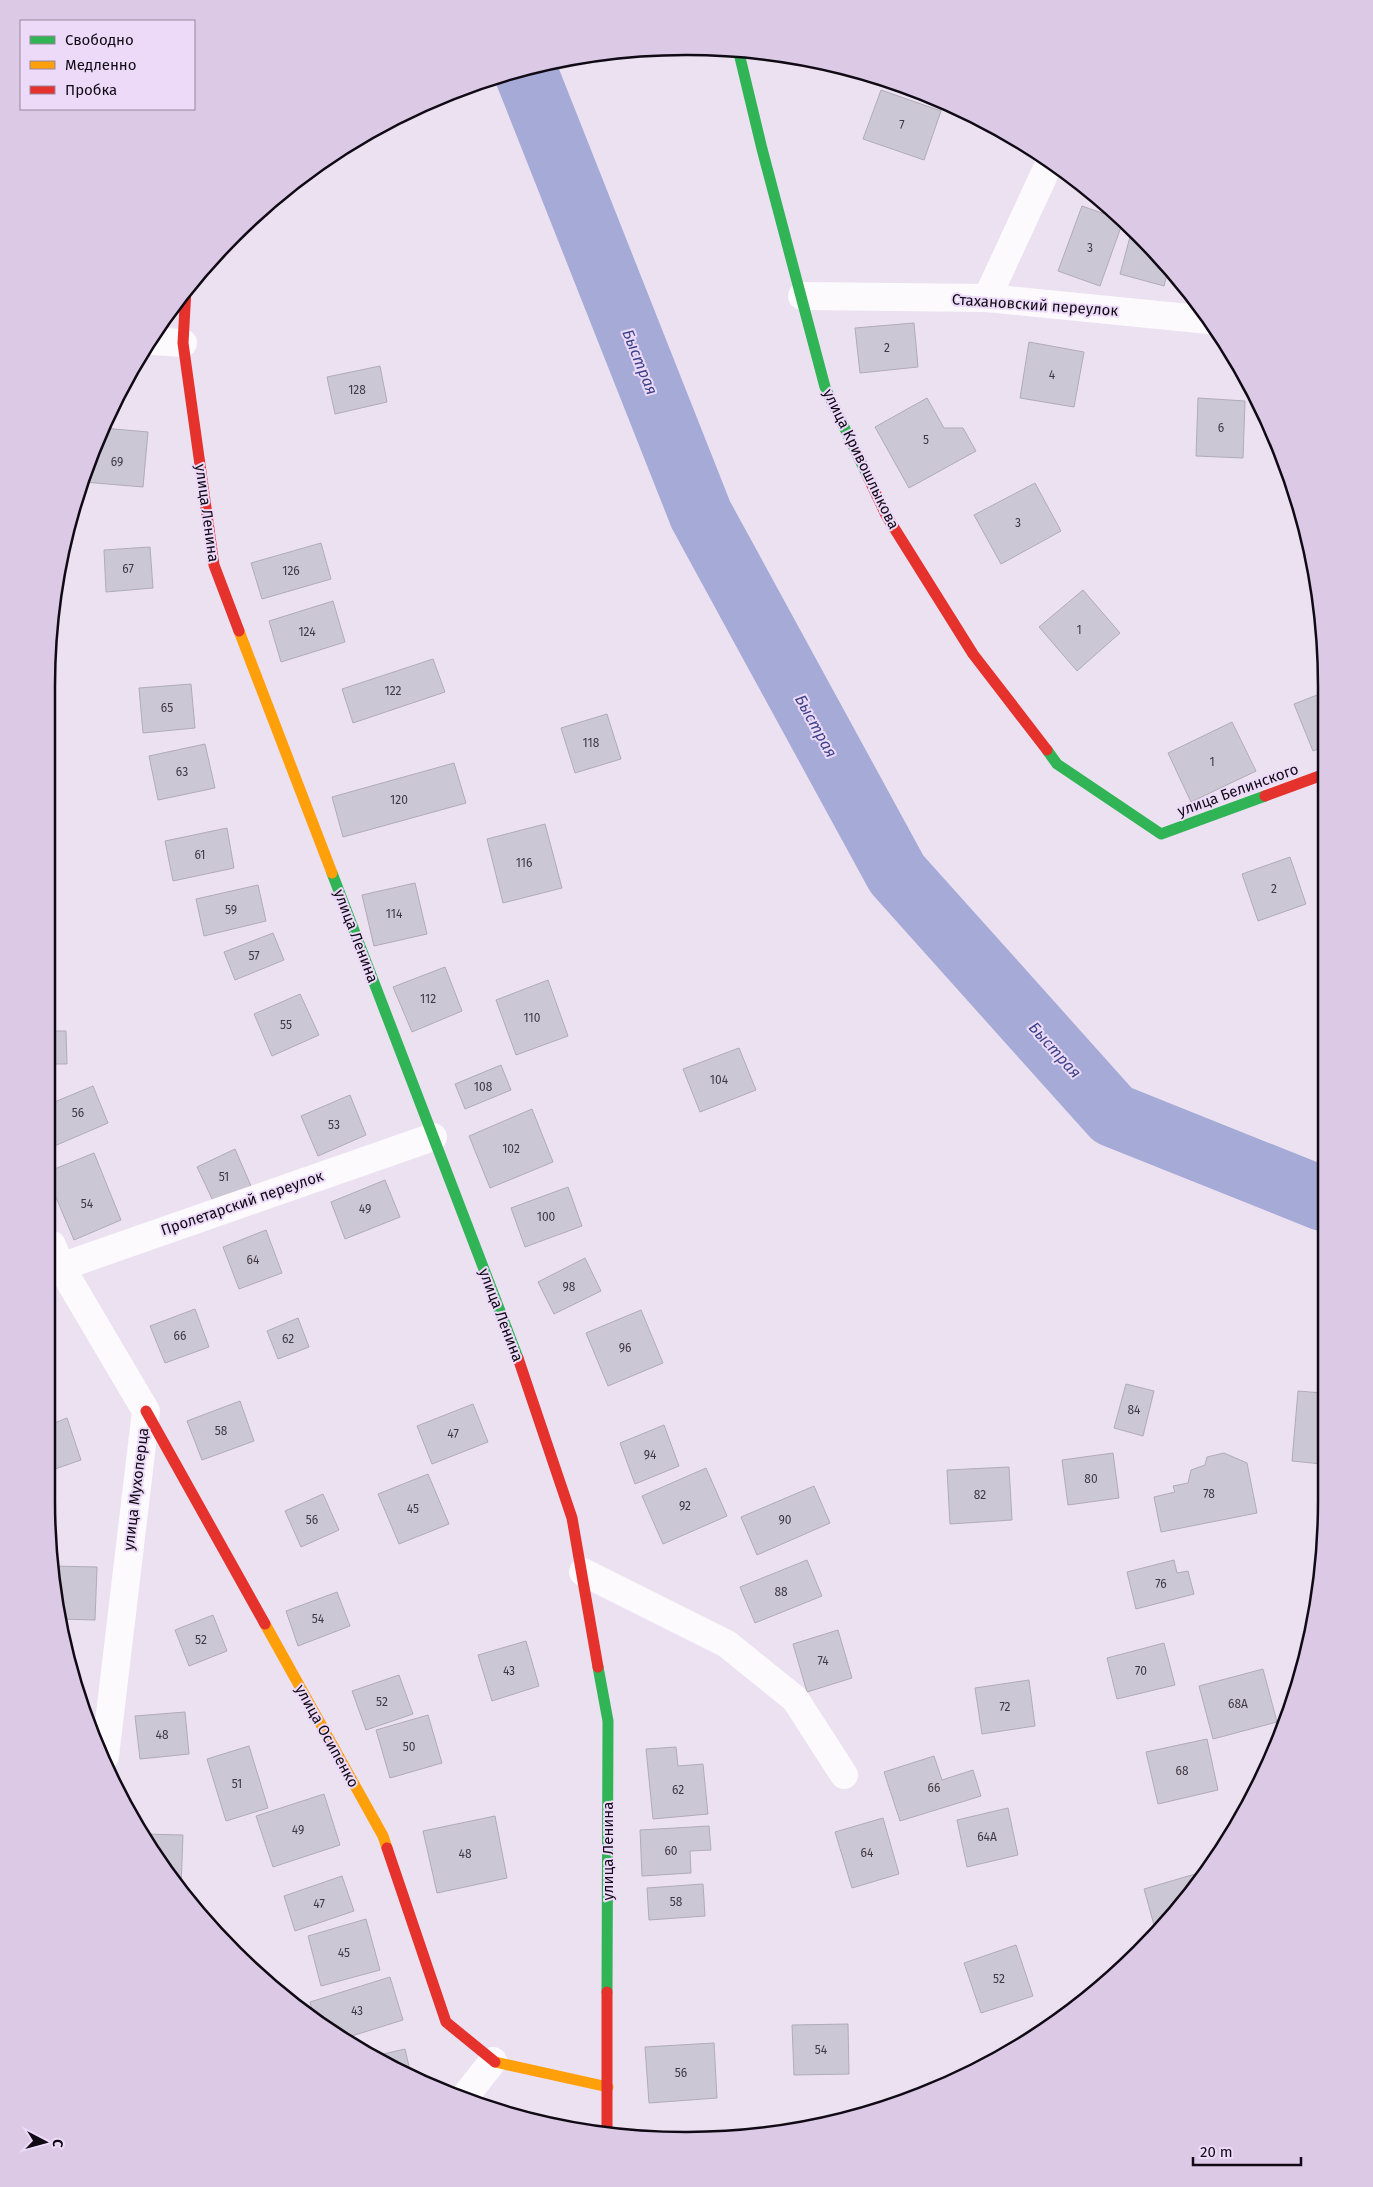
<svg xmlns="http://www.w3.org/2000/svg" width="1373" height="2187" font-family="'Fira Sans',sans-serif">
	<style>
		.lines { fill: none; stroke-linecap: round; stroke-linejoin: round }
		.river { stroke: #a6aad6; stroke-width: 64 }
		.building { fill: #ccc7d4; stroke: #b1abb8 }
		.street { stroke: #fcfafd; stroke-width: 28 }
		.fast { stroke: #30b455; stroke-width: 11 }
		.slow { stroke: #ff9f0a; stroke-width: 11 }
		.jam { stroke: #e5322d; stroke-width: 11 }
		.labels { text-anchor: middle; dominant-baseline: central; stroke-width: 4; stroke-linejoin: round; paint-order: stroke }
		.number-label { font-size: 12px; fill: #3f3944 }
		.street-label { font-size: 15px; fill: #100a14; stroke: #eddaf8 }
		.water-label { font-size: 16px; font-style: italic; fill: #3c4489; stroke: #eddaf8 }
		.rim { fill: none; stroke: #100a14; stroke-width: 2.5 }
	</style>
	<rect width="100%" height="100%" fill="#ebe1f1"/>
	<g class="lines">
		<path class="river" d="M525,70l176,445 196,359 216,241 210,84"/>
	</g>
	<g class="building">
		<path d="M881,90l60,21 -17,49 -61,-21z"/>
		<path d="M1082,206l34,12 6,6 -22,62 -42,-15z"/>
		<path d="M1131,233l37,38 -4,15 -44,-12z"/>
		<path d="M914,323l4,44 -58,6 -5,-45z"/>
		<path d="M1029,342l55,10 -10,55 -54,-9z"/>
		<path d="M380,366l7,36 -52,12 -8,-37z"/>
		<path d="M927,398l17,30h19l13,23 -67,37 -34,-61z"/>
		<path d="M1198,398l47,3 -2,57 -47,-2z"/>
		<path d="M1267,421l21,54 -3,1 -23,-52z"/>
		<path d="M103,428l45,4 -5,55 -59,-5 11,-41z"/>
		<path d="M1035,483l26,48 -60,33 -27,-49z"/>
		<path d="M321,543l10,36 -69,20 -11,-36z"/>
		<path d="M150,547l3,41 -47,4 -2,-42z"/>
		<path d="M1083,590l37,43 -43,38 -38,-44z"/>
		<path d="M333,601l12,41 -64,20 -12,-41z"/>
		<path d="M433,659l12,33 -92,31 -11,-34z"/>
		<path d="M191,684l4,44 -52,5 -4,-45z"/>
		<path d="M1325,692v54l-12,5 -19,-47z"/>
		<path d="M607,714l14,45 -46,14 -14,-45z"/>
		<path d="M1232,722l24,49 -65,31 -23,-49z"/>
		<path d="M205,744l10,44 -57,12 -9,-44z"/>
		<path d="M454,763l12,40 -123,34 -11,-40z"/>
		<path d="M545,824l17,64 -59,15 -16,-64z"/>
		<path d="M227,828l7,40 -61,13 -8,-40z"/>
		<path d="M1290,857l16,47 -48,17 -16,-47z"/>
		<path d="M415,883l12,51 -53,12 -12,-51z"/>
		<path d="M258,885l8,36 -62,15 -8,-37z"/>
		<path d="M273,933l11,27 -49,20 -11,-28z"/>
		<path d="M445,967l17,44 -50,21 -19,-45z"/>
		<path d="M548,980l20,56 -52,19 -20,-55z"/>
		<path d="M300,994l19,41 -47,21 -18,-42z"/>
		<path d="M52,1031h14l1,33h-15z"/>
		<path d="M739,1048l17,42 -56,22 -17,-43z"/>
		<path d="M501,1065l10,25 -46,19 -10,-25z"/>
		<path d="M93,1086l15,37 -56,24v-44z"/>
		<path d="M350,1095l16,40 -48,21 -17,-40z"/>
		<path d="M532,1109l21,53 -63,26 -21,-52z"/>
		<path d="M235,1149l16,37 -37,17 -17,-36z"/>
		<path d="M94,1153l27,67 -47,20 -22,-52v-18z"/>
		<path d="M385,1180l15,37 -55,22 -14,-37z"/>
		<path d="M568,1187l14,39 -57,21 -14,-39z"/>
		<path d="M266,1230l16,43 -43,16 -16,-42z"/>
		<path d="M585,1258l16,33 -47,23 -16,-32z"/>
		<path d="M195,1309l14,38 -44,16 -15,-37z"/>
		<path d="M641,1310l22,53 -55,23 -22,-53z"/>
		<path d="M298,1318l11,29 -31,12 -11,-28z"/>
		<path d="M1126,1384l28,7 -11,45 -29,-8z"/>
		<path d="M1298,1391l24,2v71l-30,-3z"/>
		<path d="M240,1401l14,40 -52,19 -15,-39z"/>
		<path d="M473,1404l15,38 -56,22 -15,-38z"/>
		<path d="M67,1418l14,42 -29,10v-46z"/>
		<path d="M664,1425l15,41 -44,18 -15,-41z"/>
		<path d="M1113,1453l6,45 -51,7 -6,-45z"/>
		<path d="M1224,1453l23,10 10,50 -96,19 -7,-35 21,-5 -2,-6 15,-3 3,-13 14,-5 2,-8z"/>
		<path d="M1009,1467l3,53 -62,4 -3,-54z"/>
		<path d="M706,1468l21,48 -64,28 -21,-48z"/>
		<path d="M428,1474l21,50 -50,20 -21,-50z"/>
		<path d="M814,1486l16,37 -73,32 -16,-38z"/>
		<path d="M323,1494l16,36 -38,17 -16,-36z"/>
		<path d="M807,1560l15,36 -67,27 -15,-36z"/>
		<path d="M1174,1560l3,13 11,-2 6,23 -58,15 -9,-37z"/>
		<path d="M52,1566l45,1 -2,53 -35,-1 -8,-35z"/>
		<path d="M337,1592l13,34 -52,20 -12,-35z"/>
		<path d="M213,1615l14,36 -38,15 -14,-36z"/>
		<path d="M838,1630l14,48 -45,14 -14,-48z"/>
		<path d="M526,1641l13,45 -47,15 -14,-46z"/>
		<path d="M1164,1643l11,42 -58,14 -10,-41z"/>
		<path d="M69,1657h4l1,21z"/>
		<path d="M1263,1669l14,53 -64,17 -14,-53z"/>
		<path d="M399,1675l14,39 -47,16 -14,-39z"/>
		<path d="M1029,1680l6,46 -53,8 -7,-46z"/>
		<path d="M185,1712l4,42 -49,5 -5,-43z"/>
		<path d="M428,1715l14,48 -52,15 -14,-48z"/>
		<path d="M1207,1739l11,51 -60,14 -12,-52z"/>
		<path d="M249,1746l19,62 -42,13 -19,-62z"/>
		<path d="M676,1747l2,19 25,-2 5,50 -55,5 -7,-70z"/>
		<path d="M934,1756l8,24 31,-10 8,26 -81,25 -16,-49z"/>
		<path d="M324,1794l16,51 -67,22 -17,-51z"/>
		<path d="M1008,1808l10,47 -51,12 -10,-47z"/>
		<path d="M495,1816l12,62 -70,15 -14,-62z"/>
		<path d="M883,1818l16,56 -47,14 -17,-56z"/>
		<path d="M709,1826l2,24 -21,1 1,22 -49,3 -2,-46z"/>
		<path d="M143,1834l40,1 -2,51h-2l-25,-30z"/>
		<path d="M1202,1872l1,4 -9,14 -38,42 -12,-43z"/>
		<path d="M342,1876l12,35 -59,20 -11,-35z"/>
		<path d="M703,1884l2,32 -56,4 -2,-32z"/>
		<path d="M366,1919l14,51 -59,16 -13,-50z"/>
		<path d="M1016,1945l17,51 -52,17 -17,-50z"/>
		<path d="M390,1977l13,43 -61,19 -26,-17 -6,-20z"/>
		<path d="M848,2024l1,50 -55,1 -2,-50z"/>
		<path d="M714,2043l3,55 -68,5 -4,-56z"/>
		<path d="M405,2049l6,26 -41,-18z"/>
	</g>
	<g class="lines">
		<g class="street">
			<path d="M802,296l185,2 222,22"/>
			<path d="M987,298l63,-136"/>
			<path d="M153,341l30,2"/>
			<path d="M52,1245l9,22 85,144 -41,345"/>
			<path d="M52,1270l381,-133"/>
			<path d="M583,1572l144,72 68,55 49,76"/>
			<path d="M463,2099l30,-38"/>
		</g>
		<g class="fast">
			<path d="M738,49l24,100 63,238 43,90"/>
			<path d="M1047,750l10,14 104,70 104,-38"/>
			<path d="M332,873l186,485"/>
			<path d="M598,1667l10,54 -1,271"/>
		</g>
		<g class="slow">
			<path d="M239,631l93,242"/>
			<path d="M265,1624l118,212 4,12"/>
			<path d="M495,2062l113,25"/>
		</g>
		<g class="jam">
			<path d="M186,289l-3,54 31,222 25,66"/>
			<path d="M868,477l18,38 87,139 74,96"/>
			<path d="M1265,796l60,-22"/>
			<path d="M518,1358l54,160 26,149"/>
			<path d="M146,1411l119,213"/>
			<path d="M387,1848l59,174 49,40"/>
			<path d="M607,2132v-140"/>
		</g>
	</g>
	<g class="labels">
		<g class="number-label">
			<text x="902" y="125">7</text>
			<text x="1090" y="248">3</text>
			<text x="887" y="348">2</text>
			<text x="1052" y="375">4</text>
			<text x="357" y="390">128</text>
			<text x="1221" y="428">6</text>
			<text x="926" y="440">5</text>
			<text x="117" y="462">69</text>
			<text x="1018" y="523">3</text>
			<text x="128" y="569">67</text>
			<text x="291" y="571">126</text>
			<text x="1079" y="630">1</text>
			<text x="307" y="632">124</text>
			<text x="393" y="691">122</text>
			<text x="167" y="708">65</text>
			<text x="591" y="743">118</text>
			<text x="1212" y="762">1</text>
			<text x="182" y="772">63</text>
			<text x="399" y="800">120</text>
			<text x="200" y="855">61</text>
			<text x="524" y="863">116</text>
			<text x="1274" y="889">2</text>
			<text x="231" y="910">59</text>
			<text x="394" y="914">114</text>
			<text x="254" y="956">57</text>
			<text x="428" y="999">112</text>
			<text x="532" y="1018">110</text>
			<text x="286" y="1025">55</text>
			<text x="719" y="1080">104</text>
			<text x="483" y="1087">108</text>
			<text x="78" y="1113">56</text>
			<text x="334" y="1125">53</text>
			<text x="511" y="1149">102</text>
			<text x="224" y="1177">51</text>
			<text x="87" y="1204">54</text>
			<text x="365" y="1209">49</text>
			<text x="546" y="1217">100</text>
			<text x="253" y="1260">64</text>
			<text x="569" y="1287">98</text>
			<text x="180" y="1336">66</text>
			<text x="288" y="1339">62</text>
			<text x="625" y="1348">96</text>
			<text x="1134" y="1410">84</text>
			<text x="221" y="1431">58</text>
			<text x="453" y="1434">47</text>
			<text x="650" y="1455">94</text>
			<text x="1091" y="1479">80</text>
			<text x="1209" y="1494">78</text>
			<text x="980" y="1495">82</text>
			<text x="685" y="1506">92</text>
			<text x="413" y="1509">45</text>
			<text x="312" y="1520">56</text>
			<text x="785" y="1520">90</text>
			<text x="1161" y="1584">76</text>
			<text x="781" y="1592">88</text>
			<text x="318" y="1619">54</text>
			<text x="201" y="1640">52</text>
			<text x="823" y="1661">74</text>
			<text x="509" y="1671">43</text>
			<text x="1141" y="1671">70</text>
			<text x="382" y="1702">52</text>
			<text x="1238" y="1704">68А</text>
			<text x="1005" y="1707">72</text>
			<text x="162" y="1735">48</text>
			<text x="409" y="1747">50</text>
			<text x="1182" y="1771">68</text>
			<text x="237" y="1784">51</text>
			<text x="934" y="1788">66</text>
			<text x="678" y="1790">62</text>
			<text x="298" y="1830">49</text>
			<text x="987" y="1837">64А</text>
			<text x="671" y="1851">60</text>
			<text x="867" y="1853">64</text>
			<text x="465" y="1854">48</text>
			<text x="676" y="1902">58</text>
			<text x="319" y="1904">47</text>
			<text x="344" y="1953">45</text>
			<text x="999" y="1979">52</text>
			<text x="357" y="2011">43</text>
			<text x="821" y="2050">54</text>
			<text x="681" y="2073">56</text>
		</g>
		<g class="street-label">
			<text transform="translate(1035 305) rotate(4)">Стахановский переулок</text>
			<text transform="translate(861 459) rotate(64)">улица Кривошлыкова</text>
			<text transform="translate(207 513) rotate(82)">улица Ленина</text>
			<text transform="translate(1238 790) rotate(-20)">улица Белинского</text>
			<text transform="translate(356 936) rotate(69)">улица Ленина</text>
			<text transform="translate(242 1203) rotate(-19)">Пролетарский переулок</text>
			<text transform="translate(501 1315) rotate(69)">улица Ленина</text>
			<text transform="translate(136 1489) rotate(-83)">улица Мухоперца</text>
			<text transform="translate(327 1736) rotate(61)">улица Осипенко</text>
			<text transform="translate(608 1851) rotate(-90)">улица Ленина</text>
		</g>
		<g class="water-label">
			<text transform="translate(640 362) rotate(68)">Быстрая</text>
			<text transform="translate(816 726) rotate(61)">Быстрая</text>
			<text transform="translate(1055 1050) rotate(48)">Быстрая</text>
		</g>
	</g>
	<path d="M0 0H1373V2187H0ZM686 55H687A631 631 0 0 1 1318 686V1501A631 631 0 0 1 687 2132H686A631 631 0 0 1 55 1501V686A631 631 0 0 1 686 55Z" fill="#dbc9e6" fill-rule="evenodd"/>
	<path class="rim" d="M686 55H687A631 631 0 0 1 1318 686V1501A631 631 0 0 1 687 2132H686A631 631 0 0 1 55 1501V686A631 631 0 0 1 686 55Z"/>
	<rect x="20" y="20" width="175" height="90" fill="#eddaf8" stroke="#95879d"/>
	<rect x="30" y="36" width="25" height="8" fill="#30b455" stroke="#95879d"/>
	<text x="65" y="45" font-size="15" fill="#100a14">Свободно</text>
	<rect x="30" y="61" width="25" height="8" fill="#ff9f0a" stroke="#95879d"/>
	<text x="65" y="70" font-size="15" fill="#100a14">Медленно</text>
	<rect x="30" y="86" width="25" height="8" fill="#e5322d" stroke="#95879d"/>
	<text x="65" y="95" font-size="15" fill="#100a14">Пробка</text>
	<g transform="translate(45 2142) rotate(96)" stroke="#eddaf8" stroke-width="4" paint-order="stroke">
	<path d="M0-4L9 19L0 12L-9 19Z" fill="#100a14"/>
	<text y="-8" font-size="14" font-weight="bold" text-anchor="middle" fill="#100a14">С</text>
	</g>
	<path d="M1193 2157v8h108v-8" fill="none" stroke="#100a14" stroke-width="2.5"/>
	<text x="1200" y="2157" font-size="15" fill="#100a14" stroke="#eddaf8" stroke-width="4" paint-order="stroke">20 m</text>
</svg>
